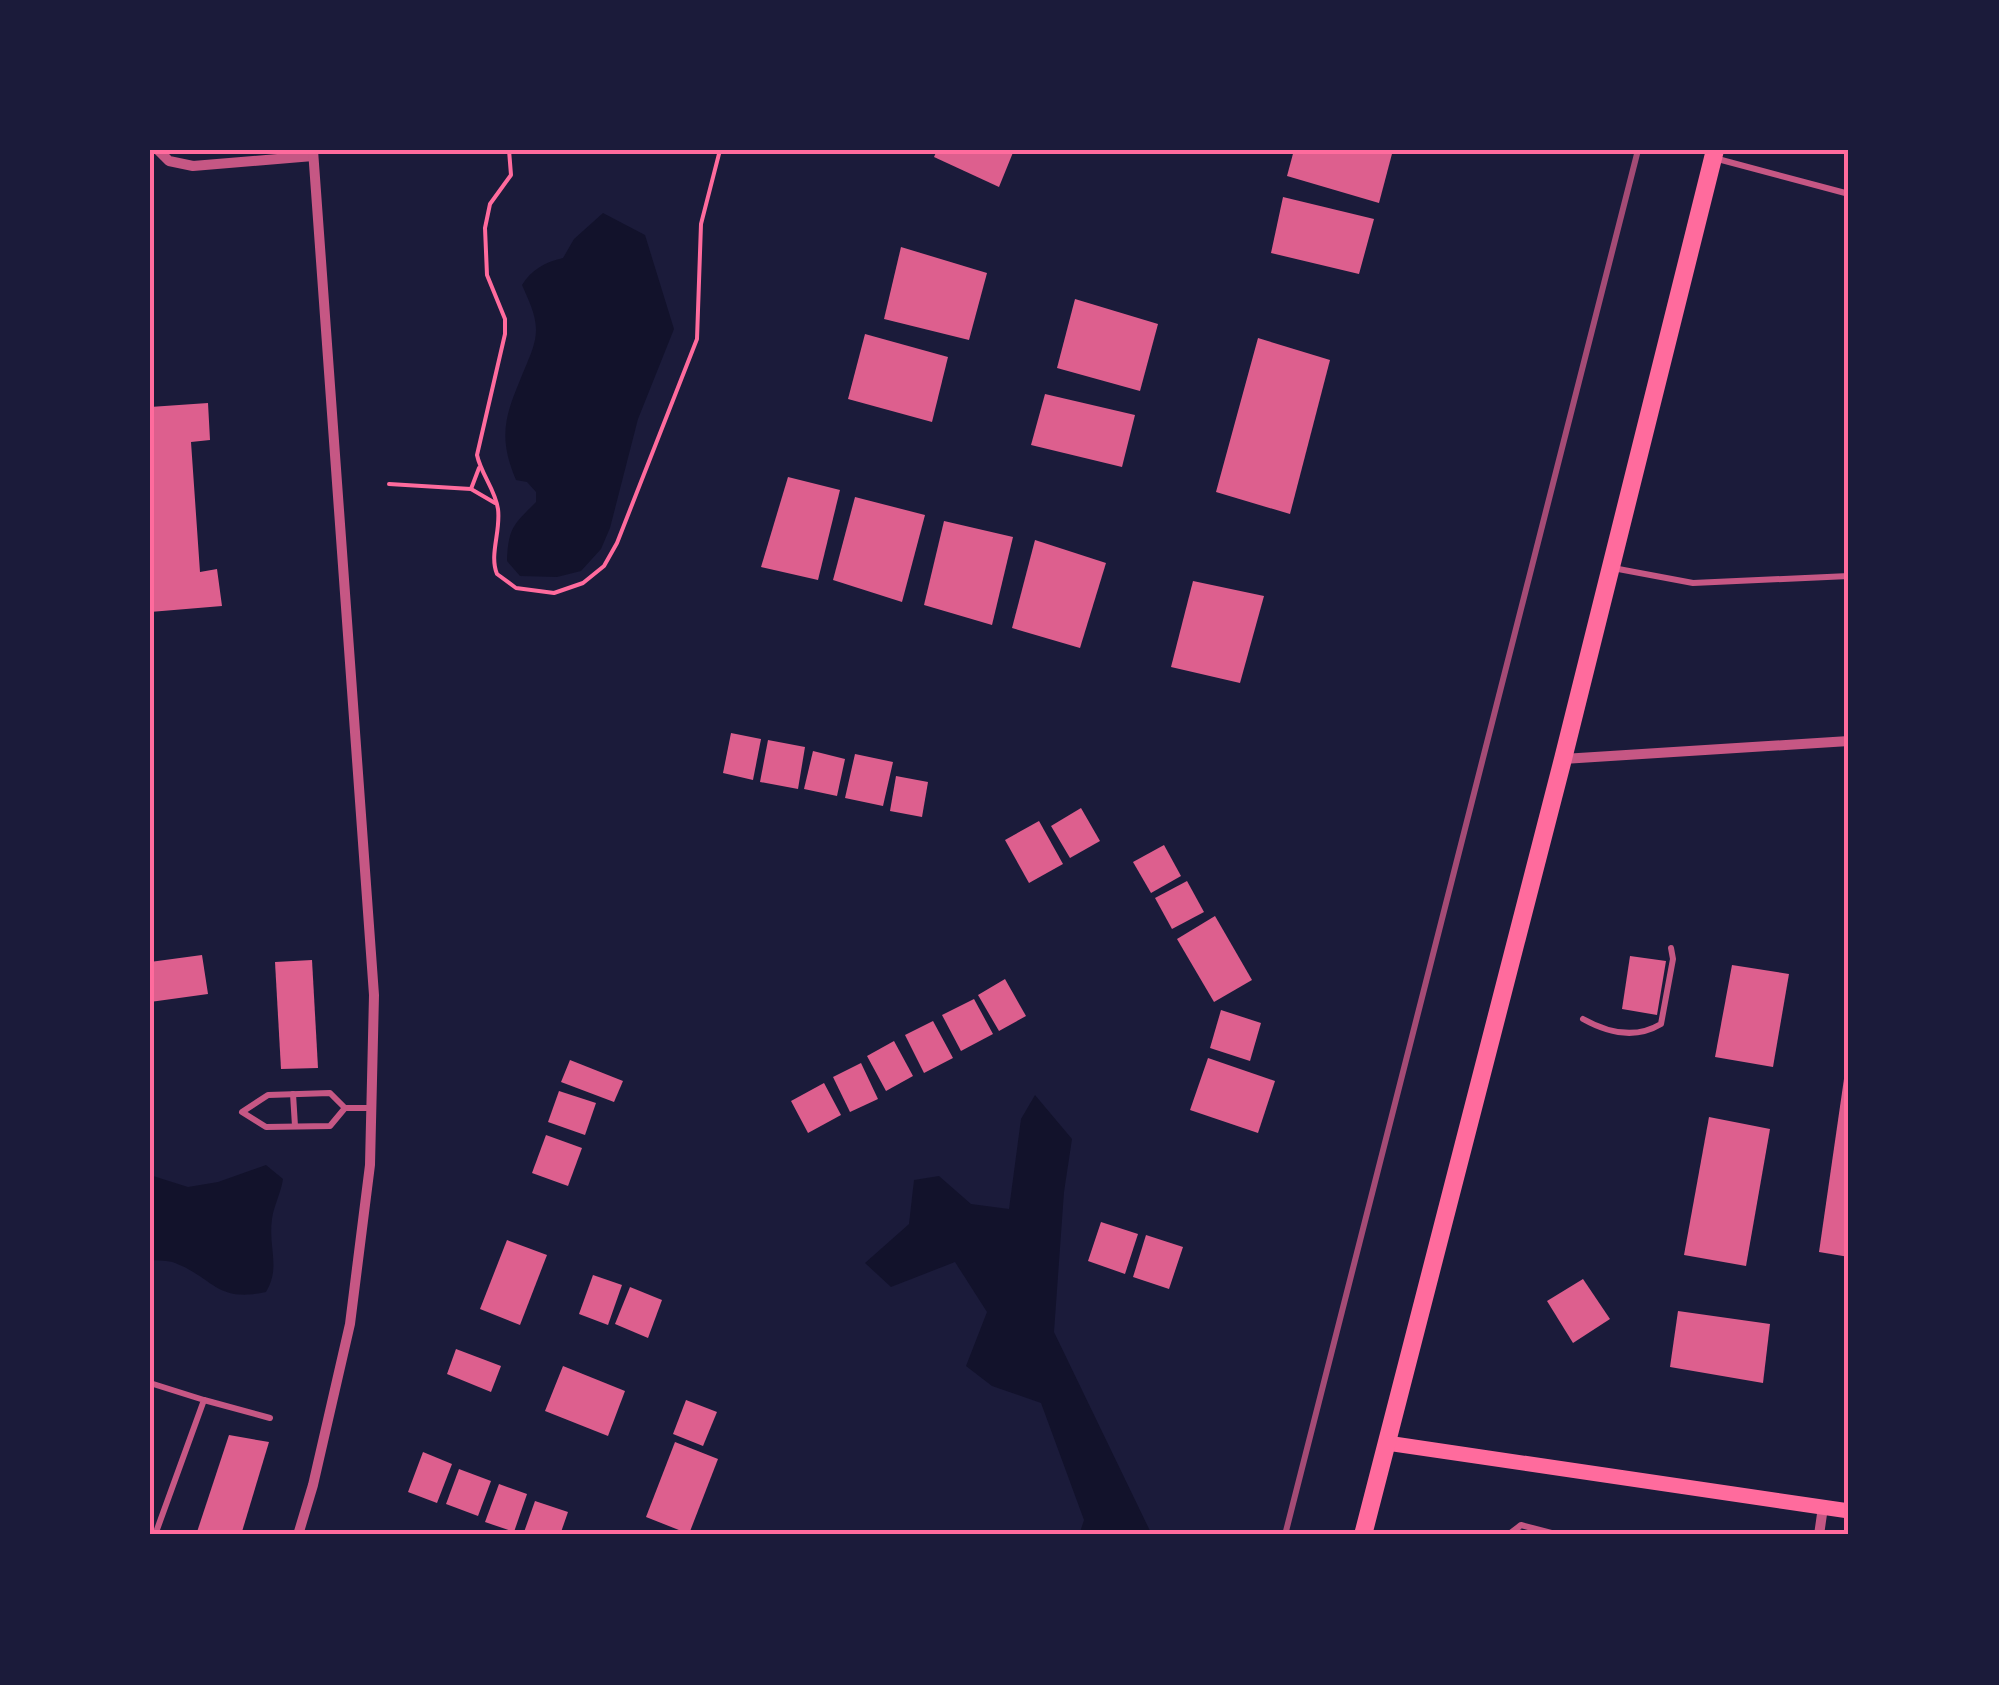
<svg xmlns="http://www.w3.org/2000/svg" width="1999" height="1685" font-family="Literata,serif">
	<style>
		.water { fill: #12122b }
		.building { fill: #dd5f8e }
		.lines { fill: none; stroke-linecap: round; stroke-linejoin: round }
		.path { stroke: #ff6b9d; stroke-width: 4 }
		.service { stroke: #c65784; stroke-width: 6 }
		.minor { stroke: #c65784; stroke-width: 10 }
		.secondary { stroke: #ff6b9d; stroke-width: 15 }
		.primary { stroke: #ff6b9d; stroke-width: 18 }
		.rail { stroke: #a44b75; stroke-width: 6 }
		.neatline { fill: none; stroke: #ff6b9d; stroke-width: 4 }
	</style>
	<rect width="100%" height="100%" fill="#1b1b3a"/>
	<g class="water">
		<path d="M603,213l42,22 29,94 -36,90 -28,109 -9,21 -20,22 -24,6 -37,-1 -13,-15c1,-33 7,-37 29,-59v-10l-9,-10 -11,-2c-20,-47 -9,-68 9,-112 5,-12 11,-25 11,-38 0,-16 -8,-31 -14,-45 9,-15 23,-23 41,-27l11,-19z"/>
		<path d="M1035,1095l37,44 -8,53 -10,140 98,203h-73l5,-15 -43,-117 -49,-17 -26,-20 21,-54 -32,-50 -64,25 -26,-24 44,-39 5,-44 25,-4 32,28 38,5 12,-90z"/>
		<path d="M266,1165l17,14c-2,14 -9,26 -11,40 -4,29 9,48 -6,73 -50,11 -52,-14 -91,-29 -7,-3 -17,-2 -25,-3v-85l38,12 30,-5z"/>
	</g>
	<g class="building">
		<path d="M937,150h77l-15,37 -65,-30z"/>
		<path d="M1294,150h99l-14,53 -92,-27z"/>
		<path d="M1283,197l91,22 -15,55 -88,-21z"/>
		<path d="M901,247l86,26 -18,67 -85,-21z"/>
		<path d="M1075,299l83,25 -18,67 -83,-23z"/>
		<path d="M865,334l83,23 -16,65 -84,-23z"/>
		<path d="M1258,338l72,22 -40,154 -74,-22z"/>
		<path d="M1045,394l90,21 -13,52 -91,-22z"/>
		<path d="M208,403l2,37 -19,2 9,130 17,-3 5,37 -72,6v-205z"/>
		<path d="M788,477l52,13 -22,90 -57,-13z"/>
		<path d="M855,497l70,18 -23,87 -69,-22z"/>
		<path d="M944,521l69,16 -21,88 -68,-20z"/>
		<path d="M1035,540l71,23 -26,85 -68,-20z"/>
		<path d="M1193,581l71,15 -24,87 -69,-16z"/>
		<path d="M731,733l30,6 -8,41 -30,-7z"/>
		<path d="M768,740l37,7 -7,42 -38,-7z"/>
		<path d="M813,751l32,8 -8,37 -33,-7z"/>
		<path d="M855,754l38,8 -10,44 -38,-8z"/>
		<path d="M896,776l32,6 -6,35 -32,-6z"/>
		<path d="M1081,808l19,33 -30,17 -19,-32z"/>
		<path d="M1039,821l24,43 -34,19 -24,-43z"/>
		<path d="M1164,845l17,31 -30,17 -18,-31z"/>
		<path d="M1187,881l17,31 -32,17 -17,-31z"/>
		<path d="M1215,916l37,64 -38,22 -37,-63z"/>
		<path d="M202,955l6,39 -58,8v-40z"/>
		<path d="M1630,956l36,5 -9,54 -35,-6z"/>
		<path d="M312,960l6,108 -37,1 -6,-107z"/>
		<path d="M1732,965l57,9 -16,93 -58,-10z"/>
		<path d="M1005,979l21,37 -27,15 -21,-36z"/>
		<path d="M974,999l19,35 -32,17 -19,-36z"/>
		<path d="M1221,1010l40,13 -11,38 -40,-13z"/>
		<path d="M933,1021l20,37 -29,15 -19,-38z"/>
		<path d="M894,1041l19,35 -27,15 -19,-35z"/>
		<path d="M1208,1058l67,23 -17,52 -68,-23z"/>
		<path d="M1847,1058h2v199l-30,-5z"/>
		<path d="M570,1060l53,21 -9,21 -53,-20z"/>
		<path d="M861,1063l17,36 -28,13 -17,-35z"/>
		<path d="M824,1083l17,32 -33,18 -17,-32z"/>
		<path d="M559,1091l37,12 -11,32 -37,-13z"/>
		<path d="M1709,1117l61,12 -24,137 -62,-11z"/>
		<path d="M546,1135l36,13 -14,38 -36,-13z"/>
		<path d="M1101,1222l37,12 -13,40 -37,-13z"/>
		<path d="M1146,1235l37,12 -14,42 -36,-12z"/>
		<path d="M507,1240l40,15 -27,70 -40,-16z"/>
		<path d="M593,1275l29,10 -14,40 -29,-11z"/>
		<path d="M1583,1279l27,40 -37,24 -26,-42z"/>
		<path d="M630,1287l32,13 -14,38 -33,-14z"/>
		<path d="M1678,1311l92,13 -7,59 -93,-16z"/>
		<path d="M456,1349l45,17 -10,26 -44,-18z"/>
		<path d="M563,1366l62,25 -17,45 -63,-25z"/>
		<path d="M686,1400l31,12 -14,34 -30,-12z"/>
		<path d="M229,1435l40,7 -28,93h-45z"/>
		<path d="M675,1442l43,17 -29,75 -43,-17z"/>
		<path d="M423,1452l29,12 -15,39 -29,-11z"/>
		<path d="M459,1469l32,12 -13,35 -32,-12z"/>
		<path d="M499,1484l28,10 -13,38 -29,-10z"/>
		<path d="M535,1501l33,11 -8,23h-37z"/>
	</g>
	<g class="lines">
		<g class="path">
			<path d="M509,150l2,25 -21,29 -5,24 2,47 18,44v15l-28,121c4,19 18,34 21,54 3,22 -9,46 -1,65l19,14 38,5 29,-10 21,-17 13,-23 80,-204 4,-115 19,-74"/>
			<path d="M389,484l82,5 24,14"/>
			<path d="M471,489l8,-21"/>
		</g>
		<g class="service">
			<path d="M1714,158l135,36"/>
			<path d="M1613,568l80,15 156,-7"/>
			<path d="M1583,1019c25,14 53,20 78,5l12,-65 -2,-11"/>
			<path d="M293,1094l2,32"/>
			<path d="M345,1108l-15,18 -64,1 -24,-15 26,-17 62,-2 15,15h26"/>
			<path d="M150,1383l54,17 -49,135"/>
			<path d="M204,1400l66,18"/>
			<path d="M1514,1531l16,4"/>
			<path d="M1508,1535l13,-10 38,10"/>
		</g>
		<g class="minor">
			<path d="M158,150l11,11 24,5 120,-10"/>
			<path d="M1563,759l286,-18"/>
			<path d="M298,1535l15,-50 37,-161 20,-159 4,-170 -61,-845"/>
			<path d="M1819,1535l4,-28"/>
		</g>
		<path class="secondary" d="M1387,1443l462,68"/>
		<path class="primary" d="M1363,1535l200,-776 152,-609"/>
		<path class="rail" d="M1285,1535l353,-1385"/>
	</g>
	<rect width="1999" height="1685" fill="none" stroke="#1b1b3a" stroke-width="305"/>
	<rect x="152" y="152" width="1694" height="1380" class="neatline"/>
</svg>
